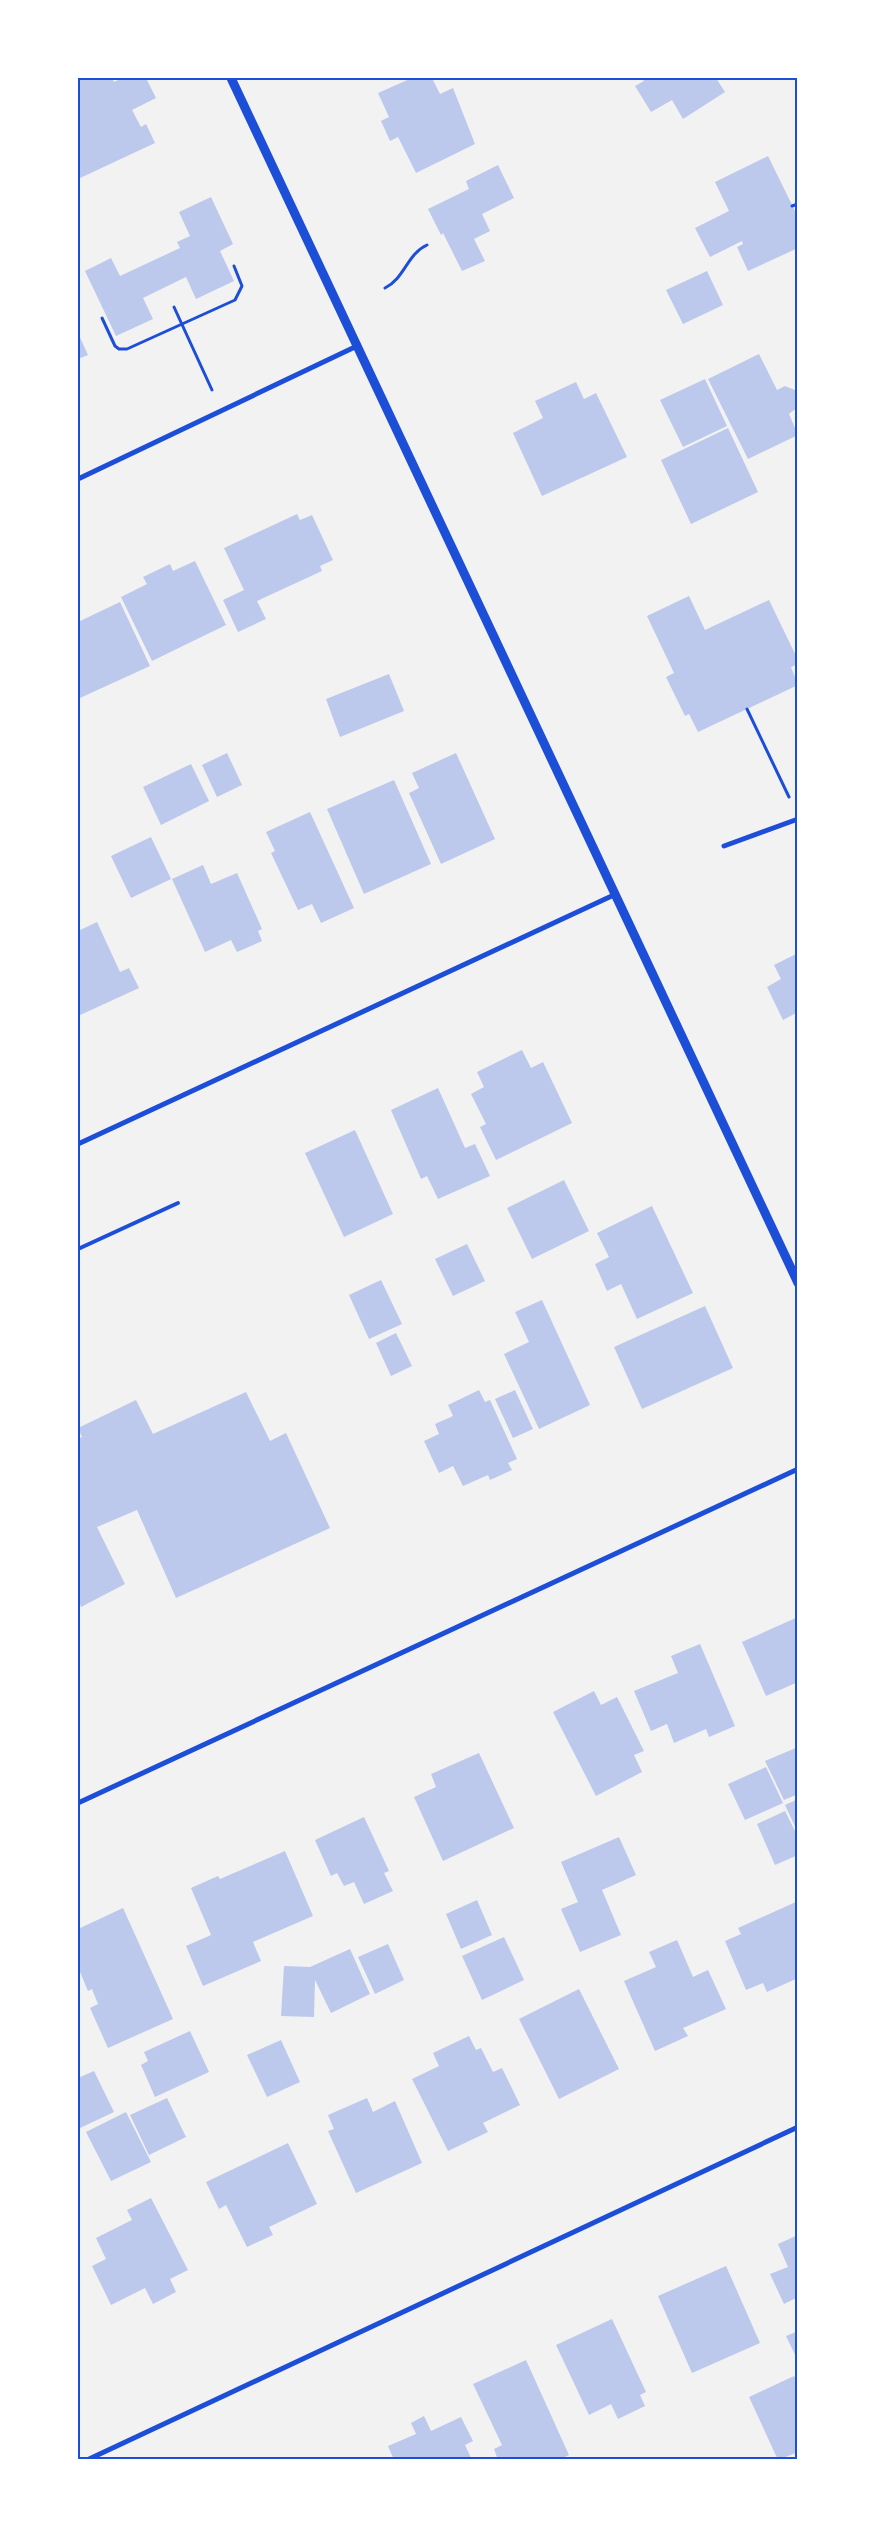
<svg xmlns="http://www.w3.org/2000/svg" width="875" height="2537" font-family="'Public Sans',sans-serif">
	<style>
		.building { fill: #bdc9ec }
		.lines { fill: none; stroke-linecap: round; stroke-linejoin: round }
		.path { stroke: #1d4ed8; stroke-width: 3 }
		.service { stroke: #1d4ed8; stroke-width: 4 }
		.minor { stroke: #1d4ed8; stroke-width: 5 }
		.tertiary { stroke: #1d4ed8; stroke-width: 9 }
		.neatline { fill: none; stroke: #1d4ed8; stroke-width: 2 }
	</style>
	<rect width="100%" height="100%" fill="#f2f2f2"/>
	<g class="building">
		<path d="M78,78h34l2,4 8,-4h24l10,20 -24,12 9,17 5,-3 9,19 -77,36z"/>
		<path d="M412,78h20l8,16 13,-6 22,56 -59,29 -18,-36 -8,4 -9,-20 8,-4 -11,-24z"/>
		<path d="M642,78h74l9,14 -42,27 -11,-19 -21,12 -16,-26 9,-5z"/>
		<path d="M768,156l30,61v31l-50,23 -11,-24 6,-3 -1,-3 -32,16 -15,-29 34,-17 -14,-29z"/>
		<path d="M498,165l16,33 -32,16 8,17 -16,8 11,22 -23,10 -19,-38 -2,2 -13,-26 41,-20 -3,-8z"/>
		<path d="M211,197l22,47 -13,7 14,30 -38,18 -10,-22 -43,21 10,21 -37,17 -31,-65 26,-13 9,18 60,-28 -3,-6 13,-6 -11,-24z"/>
		<path d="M707,271l16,34 -40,19 -17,-34z"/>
		<path d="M78,333l10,22 -10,4z"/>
		<path d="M759,354l18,36 8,-4 10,4 3,17 -9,7 9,21 -50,24 -40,-80z"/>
		<path d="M705,379l22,47 -44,21 -23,-47z"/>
		<path d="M576,382l8,17 12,-6 31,64 -85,39 -29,-63 30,-15 -8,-17z"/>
		<path d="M728,428l30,64 -67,32 -30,-64z"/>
		<path d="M297,514l3,6 12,-5 21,45 -13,6 2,5 -65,30 9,18 -28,13 -15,-32 21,-10 -20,-42z"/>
		<path d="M195,561l31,64 -74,36 -31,-64 26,-13 -4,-7 27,-13 3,7z"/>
		<path d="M689,596l16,34 64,-30 29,60v4l-7,3 7,18 -100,47 -9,-18 -4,2 -19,-39 8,-4 -27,-57z"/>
		<path d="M120,602l30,64 -70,32 -2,-5v-71z"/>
		<path d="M389,674l15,37 -64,26 -14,-38z"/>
		<path d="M227,753l15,32 -25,12 -15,-32z"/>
		<path d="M456,753l39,86 -54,25 -32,-71 10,-5 -7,-15z"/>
		<path d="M191,764l18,37 -48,24 -18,-38z"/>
		<path d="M394,780l37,84 -67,30 -37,-85z"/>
		<path d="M310,812l44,96 -33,15 -9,-19 -14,6 -27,-57 4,-2 -9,-19z"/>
		<path d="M151,837l20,42 -40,19 -20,-42z"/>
		<path d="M203,865l8,19 26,-11 25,56 -4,2 4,10 -25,11 -6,-12 -26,12 -33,-73z"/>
		<path d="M97,922l23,50 9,-4 10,20 -61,28v-85z"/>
		<path d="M798,953v64l-2,-4 -13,7 -16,-33 14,-8 -7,-14z"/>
		<path d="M522,1050l9,18 12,-6 29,61 -76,37 -16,-33 6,-3 -15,-30 13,-7 -7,-15z"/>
		<path d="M438,1088l27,60 10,-4 15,32 -52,23 -11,-23 -6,3 -30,-69z"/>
		<path d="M355,1130l38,84 -49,23 -39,-84z"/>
		<path d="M564,1180l25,51 -57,28 -25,-51z"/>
		<path d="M652,1206l41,87 -56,26 -16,-35 -14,7 -12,-27 14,-7 -12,-24z"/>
		<path d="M467,1244l18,37 -32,15 -18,-37z"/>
		<path d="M381,1280l21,44 -33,15 -20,-44z"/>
		<path d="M542,1300l48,105 -51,24 -35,-75 25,-12 -14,-30z"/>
		<path d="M705,1306l28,62 -91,41 -28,-62z"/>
		<path d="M396,1333l16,33 -21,10 -15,-33z"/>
		<path d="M479,1390l6,12 5,-2 27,59 -9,4 4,7 -22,10 -2,-5 -25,11 -10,-20 -14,7 -15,-32 15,-7 -4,-10 18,-8 -5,-11z"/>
		<path d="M515,1390l18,39 -20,9 -18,-39z"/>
		<path d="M246,1392l24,49 16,-8 44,95 -154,70 -39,-88 -40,17 28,57 -44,23 -3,-9v-159l4,-2 -4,-9 58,-28 17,34z"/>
		<path d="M798,1617v65l-32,14 -24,-54z"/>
		<path d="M700,1644l35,82 -26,11 -3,-8 -32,14 -7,-19 -16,7 -17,-40 44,-18 -7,-17z"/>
		<path d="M594,1691l7,14 16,-8 27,54 -10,4 8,17 -46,24 -43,-84z"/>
		<path d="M798,1747v47l-14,6 -19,-39z"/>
		<path d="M479,1753l35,75 -71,33 -29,-64 22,-10 -5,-13z"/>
		<path d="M766,1767l17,36 -38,17 -17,-36z"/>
		<path d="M798,1799v34l-13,-28z"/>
		<path d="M785,1811l13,26v18l-23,10 -18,-41z"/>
		<path d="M364,1817l25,54 -5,2 9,18 -29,13 -10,-22 -10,4 -7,-13 -6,3 -16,-36z"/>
		<path d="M619,1837l17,38 -34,15 19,45 -41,17 -19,-43 17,-7 -17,-40z"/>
		<path d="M285,1851l28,65 -60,26 8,19 -58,25 -17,-40 25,-11 -20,-47 27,-12 2,3z"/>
		<path d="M477,1900l15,35 -31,14 -15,-35z"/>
		<path d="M798,1901v77l-31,14 -4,-9 -17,7 -21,-49 16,-7 -3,-6z"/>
		<path d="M123,1908l50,111 -65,29 -18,-40 8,-4 -6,-15 -4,2 -10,-24v-38z"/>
		<path d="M504,1937l20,43 -42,20 -20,-44z"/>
		<path d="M677,1940l16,37 15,-7 18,39 -43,19 5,8 -33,15 -31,-70 32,-14 -7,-15z"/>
		<path d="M388,1944l16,36 -29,14 -17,-37z"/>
		<path d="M350,1949l20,45 -39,19 -16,-33 -1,37 -33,-1 3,-50 26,1z"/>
		<path d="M579,1989l40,80 -60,30 -40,-80z"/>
		<path d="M190,2031l19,41 -54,25 -14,-32 7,-4 -4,-9z"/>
		<path d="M469,2036l7,14 5,-2 12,24 9,-4 18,37 -37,18 5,9 -40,19 -36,-72 27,-13 -6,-13z"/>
		<path d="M281,2040l19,42 -33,15 -20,-42z"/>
		<path d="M94,2071l20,41 -36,17v-51z"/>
		<path d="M167,2098l19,39 -37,18 -19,-40z"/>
		<path d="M367,2098l6,14 22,-11 27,62 -66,30 -28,-62 6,-2 -6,-14z"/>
		<path d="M126,2112l25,50 -40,19 -25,-49z"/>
		<path d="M288,2143l29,61 -48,23 4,8 -26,12 -21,-42 -7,4 -13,-27z"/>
		<path d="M151,2198l37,72 -18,9 6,13 -23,12 -8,-16 -34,17 -19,-39 14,-7 -10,-21 36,-18 -5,-10z"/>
		<path d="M798,2235v62l-14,7 -14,-30 18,-7 -10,-23z"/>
		<path d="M726,2266l34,77 -68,30 -34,-77z"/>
		<path d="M612,2319l34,73 -6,3 5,11 -27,13 -7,-15 -22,11 -33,-70z"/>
		<path d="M798,2331v30l-12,-25z"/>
		<path d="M526,2360l43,95 -10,5h-61l-4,-11 8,-4 -29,-61z"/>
		<path d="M794,2376l4,7v69l-20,8 -29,-63z"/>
		<path d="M424,2416l7,15 30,-14 12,24 -8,4 7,15h-78l-6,-14 28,-12 -5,-11z"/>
	</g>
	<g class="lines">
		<g class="path">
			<path d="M792,206l6,-2"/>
			<path d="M385,288c20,-10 22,-34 42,-43"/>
			<path d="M174,307l38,83"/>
			<path d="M102,318l13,28 4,3h8l108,-49 7,-14 -8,-20"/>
			<path d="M747,709l42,88"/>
		</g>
		<path class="service" d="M78,1249l100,-46"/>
		<g class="minor">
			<path d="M78,479l279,-133"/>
			<path d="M724,846l74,-27"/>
			<path d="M78,1144l538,-250"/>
			<path d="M78,1803l720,-334"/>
			<path d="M87,2460l711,-333"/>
		</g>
		<path class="tertiary" d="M231,78l567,1205"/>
	</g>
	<rect width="875" height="2537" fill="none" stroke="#ffffff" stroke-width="158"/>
	<rect x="79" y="79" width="717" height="2379" class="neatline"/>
</svg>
